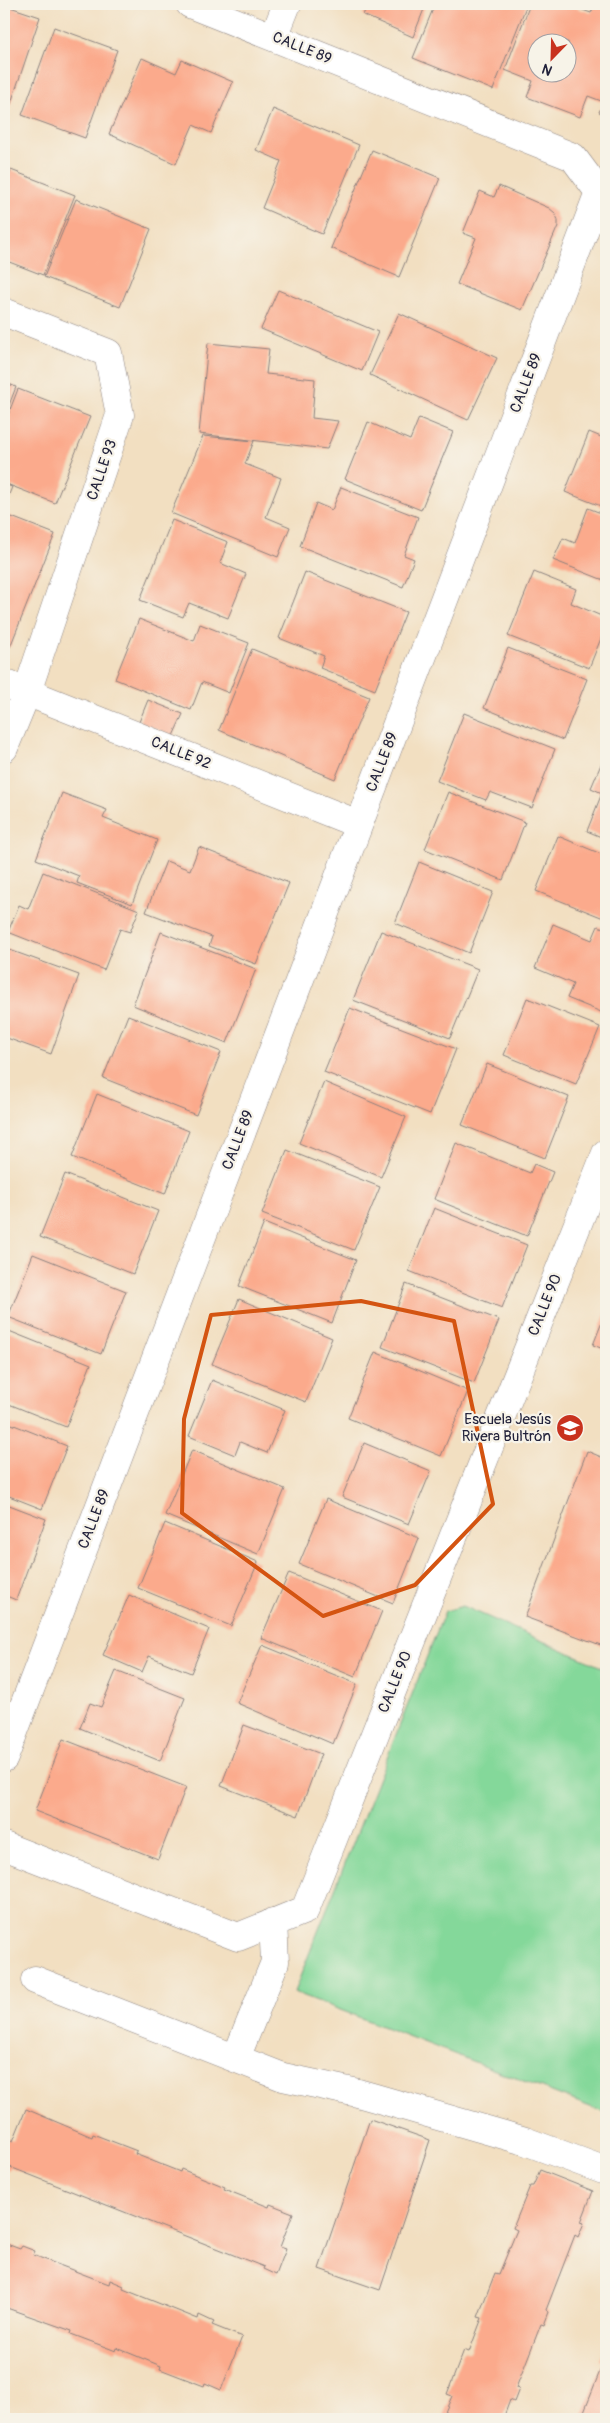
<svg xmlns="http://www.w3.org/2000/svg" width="610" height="2423" font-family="Pangolin,sans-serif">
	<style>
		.green { fill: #84d89a; stroke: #537d6a }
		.building { fill: #fbaa8c; fill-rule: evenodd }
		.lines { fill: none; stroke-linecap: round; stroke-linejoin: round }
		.minor-casing { stroke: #8a807e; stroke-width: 29 }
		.minor { stroke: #fff; stroke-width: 28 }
		.marked { fill: none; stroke: #d45411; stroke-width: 4; stroke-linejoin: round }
		.labels { text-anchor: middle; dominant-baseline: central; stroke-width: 4.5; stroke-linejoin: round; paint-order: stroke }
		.street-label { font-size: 15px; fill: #22223b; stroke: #f7f3e8 }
		.poi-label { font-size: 15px; fill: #22223b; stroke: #f7f3e8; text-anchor: end }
	</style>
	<rect width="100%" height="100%" fill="#f7f3e8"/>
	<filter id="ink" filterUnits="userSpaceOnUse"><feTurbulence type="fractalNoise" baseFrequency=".02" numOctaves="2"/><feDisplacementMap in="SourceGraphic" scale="10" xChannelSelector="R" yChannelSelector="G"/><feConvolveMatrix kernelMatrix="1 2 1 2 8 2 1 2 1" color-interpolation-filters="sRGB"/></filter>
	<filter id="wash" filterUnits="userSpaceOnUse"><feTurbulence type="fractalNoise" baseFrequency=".0096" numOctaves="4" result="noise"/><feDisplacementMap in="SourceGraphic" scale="20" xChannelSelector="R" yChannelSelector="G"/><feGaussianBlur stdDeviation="1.12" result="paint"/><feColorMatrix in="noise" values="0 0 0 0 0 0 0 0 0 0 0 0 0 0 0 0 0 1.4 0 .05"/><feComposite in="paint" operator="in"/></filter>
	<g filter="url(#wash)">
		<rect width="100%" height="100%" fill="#f2dfc1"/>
		<path class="green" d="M463,1606l143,63v444l-312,-121 151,-381z"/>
		<g id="blocks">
			<g class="building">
				<path d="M368,4h58l-13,33 -50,-22z"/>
				<path d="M435,4h92l-34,86 -80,-32z"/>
				<path d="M530,4h36l25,9 4,-9h11v43l-3,10 3,-7v65l-7,-3 5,-10 -16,-6 -8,21 -53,-20 6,-16 -28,-11zM538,42h30v30h-30z"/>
				<path d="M4,5l36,12 -30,89 -6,-2z"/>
				<path d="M54,27l63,23 -32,88 -63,-23z"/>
				<path d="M142,58l34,15 6,-13 51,22 -22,51 -18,-8 -17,39 -67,-30z"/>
				<path d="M273,109l86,36 -37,89 -60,-26 19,-47 -25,-11z"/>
				<path d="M372,150l68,28 -41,99 -68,-29z"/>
				<path d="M11,170l64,25 -32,80 -39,-15v-71z"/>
				<path d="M499,186l50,22 6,5 3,7v6l-36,84 -65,-26 19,-46 -13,-5 17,-42 14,6z"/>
				<path d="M76,199l75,30 -31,78 -76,-30z"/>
				<path d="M278,290l100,42 -16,39 -101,-42z"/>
				<path d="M399,313l98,45 -29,62 -98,-45z"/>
				<path d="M208,343l61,6 -3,25 49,5 -3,39 26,3 -11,28 -128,-15z"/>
				<path d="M4,382l12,5 -12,31z"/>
				<path d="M18,389l72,28 -35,86 -51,-20v-58z"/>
				<path d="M419,418l34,14 -32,78 -76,-31 23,-57 42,18z"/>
				<path d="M589,432l17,7v69l-41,-16z"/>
				<path d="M203,436l51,5 -9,23 36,14 -15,39 24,10 -12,30 -107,-44z"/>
				<path d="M4,484l8,3 -8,20z"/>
				<path d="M341,487l77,30 -14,38 10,4 -11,28 -103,-41 16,-43 16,7z"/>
				<path d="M588,508l18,7v66l-53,-21 10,-22 12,5z"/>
				<path d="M4,514l51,20 -45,113 -6,-2z"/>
				<path d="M172,520l56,22 -8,21 26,11 -18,44 -39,-15 -6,14 -43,-17z"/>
				<path d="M305,572l101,40 -31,78 -55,-22 4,-12 -45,-18z"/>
				<path d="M534,572l42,17 -5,14 35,15v8l-17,42 -81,-32z"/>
				<path d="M139,619l55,22 6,-17 49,19 -20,50 -27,-11 -11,28 -76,-31z"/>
				<path d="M508,648l79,31 -24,61 -79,-32z"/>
				<path d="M252,649l117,48 -34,82 -116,-49z"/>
				<path d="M148,700l35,14 -10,22 -34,-14z"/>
				<path d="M464,713l91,36 -23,59 -42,-16 -4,8 -49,-19z"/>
				<path d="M602,762l4,2v75l-19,-8 15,-38 -11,-5z"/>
				<path d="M448,792l77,30 -22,58 -78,-31z"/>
				<path d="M62,793l45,17 -4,8 54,22 -25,64 -55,-21 2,-7 -43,-17z"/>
				<path d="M558,836l48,20v63l-70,-28z"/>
				<path d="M199,847l90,36 -33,81 -47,-18 3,-9 -66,-25 20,-51 24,9z"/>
				<path d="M419,862l74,30 -24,61 -74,-30z"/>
				<path d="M43,872l96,38 -9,22 -10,-3 -16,41 -96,-38 11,-27 9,4z"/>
				<path d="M553,924l39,16 6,-14 8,3v85l-39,-16 6,-14 -38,-16z"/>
				<path d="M381,931l97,38 -28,69 -97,-38z"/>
				<path d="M161,932l95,37 -29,74 -94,-38z"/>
				<path d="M7,949l72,26 -28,79 -47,-17v-80z"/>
				<path d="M527,998l73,29 -24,57 -72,-29z"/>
				<path d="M350,1008l106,41 -26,65 -106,-42z"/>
				<path d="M128,1015l93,37 -25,63 -93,-37z"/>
				<path d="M487,1064l82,33 -24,61 -83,-33z"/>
				<path d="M324,1082l82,35 -25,60 -82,-34z"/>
				<path d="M97,1094l92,37 -24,63 -93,-37z"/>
				<path d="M456,1143l74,30 4,-9 19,8 -26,64 -93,-37z"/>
				<path d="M287,1150l93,37 -26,63 -92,-36z"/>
				<path d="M65,1174l93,37 -25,63 -93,-37z"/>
				<path d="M434,1208l93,37 -25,63 -93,-37z"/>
				<path d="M264,1223l92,37 -24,63 -93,-37z"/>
				<path d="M33,1254l93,37 -25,63 -93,-37z"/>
				<path d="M406,1284l93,36 -25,63 -92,-36z"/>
				<path d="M239,1299l93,39 -26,64 -94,-38z"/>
				<path d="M606,1312v38l-13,-5z"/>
				<path d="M4,1329l87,35 -25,63 -62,-25z"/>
				<path d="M375,1352l93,39 -27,65 -93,-38z"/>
				<path d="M212,1380l73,30 -18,43 -27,-11 -5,13 -46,-19z"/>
				<path d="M4,1421l63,25 -25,63 -38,-15z"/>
				<path d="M364,1443l67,28 -22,53 -67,-27z"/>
				<path d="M192,1450l93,39 -27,65 -93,-39z"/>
				<path d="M587,1451l19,8v188l-81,-30z"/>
				<path d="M326,1499l93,39 -26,65 -94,-39z"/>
				<path d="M4,1503l42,16 -30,81 -12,-5z"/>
				<path d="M165,1523l93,39 -27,64 -93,-38z"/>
				<path d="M289,1573l93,38 -27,66 -94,-39z"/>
				<path d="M129,1595l80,34 -18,44 -42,-17 -7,16 -39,-17z"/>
				<path d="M262,1645l95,39 -24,60 -96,-41z"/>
				<path d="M116,1671l69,27 -25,63 -80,-33 10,-25 11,4z"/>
				<path d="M244,1725l77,29 -23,62 -77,-30z"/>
				<path d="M63,1739l123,48 -28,72 -123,-48z"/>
				<path d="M26,2109l66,28 1,-3 44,17 -2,3 45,18 1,-3 44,18 -1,2 45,18 1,-3 23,9 -13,34 6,2 -10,26 -13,-6 1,-2 -254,-100 -1,3 -5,-2v-23l3,-7 6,3z"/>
				<path d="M370,2119l60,21 -50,150 -61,-21z"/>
				<path d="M540,2170l53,21 -12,31 3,1 -6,14 -3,-2 -29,75 3,2 -5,13 -3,-1 -25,64 3,1 -5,13 -4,-2 -7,19h-61l10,-23 -5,-2 17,-44 5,2 13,-34 -4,-1 17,-44 4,1 18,-44 -4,-2 17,-42h3z"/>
				<path d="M4,2243l16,6 2,-3 13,5 -2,4 76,29 1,-4 14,6 -1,3 75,30 1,-4 15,7 -2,3 30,12 -21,53 -16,-7 -1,3 -44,-17 1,-3 -44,-18 -1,3 -45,-17 1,-3 -68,-24z"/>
				<path d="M606,2343v76h-25l23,-58 -4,-1z"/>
			</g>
		</g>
	</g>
	<g filter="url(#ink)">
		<use href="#blocks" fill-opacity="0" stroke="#8a807e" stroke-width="1"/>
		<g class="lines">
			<g class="minor-casing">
				<g id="minor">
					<path d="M274,37l13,-33"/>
					<path d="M4,312l104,41 12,62 -93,277 -23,56"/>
					<path d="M4,683l354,141"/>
					<path d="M4,1758l595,-1566 -26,-35 -383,-153"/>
					<path d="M4,1846l234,91 67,-27 301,-757"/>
					<path d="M35,1980l248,97 75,16 167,48 81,30"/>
					<path d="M236,2058l39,-96 -2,-40"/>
				</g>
			</g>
			<use href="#minor" class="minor"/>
		</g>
	</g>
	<path class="marked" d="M361,1301l93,20 39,183 -78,81 -92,31 -141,-103 2,-94 27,-104z"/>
	<defs>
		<g id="school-disc" transform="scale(1.4375)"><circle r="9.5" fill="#c8321e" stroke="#f7f3e8"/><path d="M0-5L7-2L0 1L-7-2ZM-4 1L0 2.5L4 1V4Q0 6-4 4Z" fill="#fff"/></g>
	</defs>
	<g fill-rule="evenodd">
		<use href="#school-disc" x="570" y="1428"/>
	</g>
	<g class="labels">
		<g class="street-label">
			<text transform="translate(302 48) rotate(22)">CALLE 89</text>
			<text transform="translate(526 383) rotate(-69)">CALLE 89</text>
			<text transform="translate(102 470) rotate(-71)">CALLE 93</text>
			<text transform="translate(181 753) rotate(22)">CALLE 92</text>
			<text transform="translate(382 762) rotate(-69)">CALLE 89</text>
			<text transform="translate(238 1140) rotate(-69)">CALLE 89</text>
			<text transform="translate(545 1305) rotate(-68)">CALLE 90</text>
			<text transform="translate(94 1519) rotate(-69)">CALLE 89</text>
			<text transform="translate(395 1682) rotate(-68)">CALLE 90</text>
		</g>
		<g class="poi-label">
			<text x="551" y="1419">Escuela Jesús<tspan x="551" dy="17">Rivera Bultrón</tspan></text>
		</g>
	</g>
	<rect width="610" height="2423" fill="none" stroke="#f7f3e8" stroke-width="20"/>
	<g transform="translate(552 58) rotate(203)"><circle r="24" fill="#f7f3e8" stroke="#a29fa3"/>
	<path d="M0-4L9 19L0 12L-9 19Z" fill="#c8321e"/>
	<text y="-8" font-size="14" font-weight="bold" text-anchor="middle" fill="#22223b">N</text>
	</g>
</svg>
